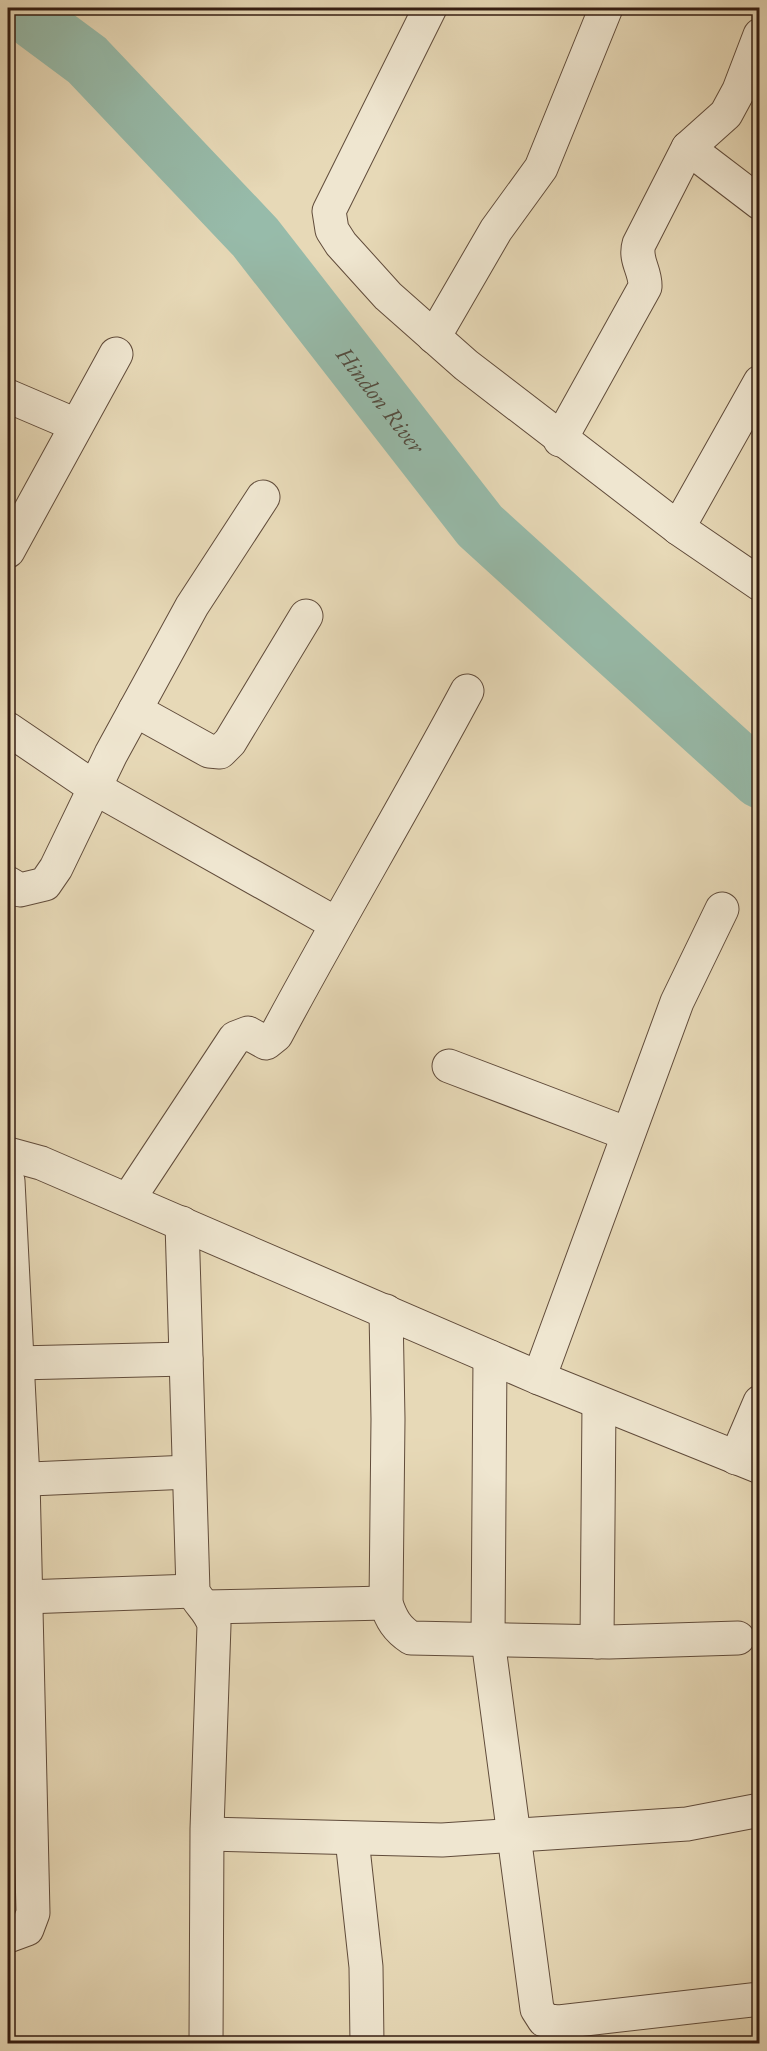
<svg xmlns="http://www.w3.org/2000/svg" width="767" height="2051" font-family="'EB Garamond',serif">
	<style>
		.lines { fill: none; stroke-linecap: round; stroke-linejoin: round }
		.river { stroke: #97bbaa; stroke-width: 57 }
		.minor-casing { stroke: #614c3b; stroke-width: 35 }
		.minor { stroke: #efe6d0; stroke-width: 33 }
		.labels { text-anchor: middle; dominant-baseline: central; stroke-width: 4.5; stroke-linejoin: round; paint-order: stroke }
		.water-label { font-size: 24px; font-style: italic; fill: #524c40; stroke: #efe6d0 }
	</style>
	<rect width="100%" height="100%" fill="#e7d9b7"/>
	<filter id="stains"><feTurbulence type="fractalNoise" baseFrequency=".00333" numOctaves="4"/><feColorMatrix values="0 0 0 0 .2 0 0 0 0 .09 0 0 0 0 .02 0 0 0 .5 -.17"/></filter>
	<radialGradient id="worn" r=".72"><stop offset=".6" stop-color="#630" stop-opacity="0"/><stop offset="1" stop-color="#630" stop-opacity=".3"/></radialGradient>
	<g class="lines">
		<path class="river" id="s1" d="M17,8l70,52 168,177 225,289 280,254"/>
		<g class="minor-casing">
			<g id="minor">
				<path d="M430,8l-101,203 3,19 9,14 47,52 78,69 212,163 82,56"/>
				<path d="M688,148l72,55"/>
				<path d="M434,337l62,-107 45,-62 65,-160"/>
				<path d="M8,396l68,29"/>
				<path d="M560,440l85,-153c1,-16 -11,-27 -6,-43l49,-96 38,-34 13,-24 21,-55"/>
				<path d="M678,528l82,-146"/>
				<path d="M8,551l108,-197"/>
				<path d="M135,710l74,41 11,1 10,-10 76,-126"/>
				<path d="M8,729l87,59 240,135"/>
				<path d="M8,883l12,7 25,-6 11,-16 55,-114 81,-148 71,-109"/>
				<path d="M449,1066l179,68"/>
				<path d="M8,1154l33,9 498,215 221,89"/>
				<path d="M8,1181l15,298 10,434 -6,16 -19,7"/>
				<path d="M128,1200l107,-162 13,-5 18,10 10,-8c62,-116 129,-228 191,-344"/>
				<path d="M182,1223l11,368c6,13 17,19 21,34l-7,204 -1,215"/>
				<path d="M386,1311l2,108 -2,184c5,16 11,26 25,35l198,4 129,-4"/>
				<path d="M490,1357l-2,283 49,369 7,11 15,2 201,-23"/>
				<path d="M17,1363l169,-4"/>
				<path d="M539,1378l138,-376 45,-93"/>
				<path d="M736,1458l24,-56"/>
				<path d="M8,1480l181,-8"/>
				<path d="M25,1597l168,-6"/>
				<path d="M206,1607l180,-4"/>
				<path d="M597,1642l2,-239"/>
				<path d="M208,1834l234,6 245,-16 73,-14"/>
				<path d="M352,1839l14,128 1,77"/>
			</g>
		</g>
		<use href="#minor" class="minor"/>
	</g>
	<g class="labels">
		<g class="water-label">
			<text stroke="none"><textPath href="#s1" startOffset="537">Hindon River</textPath></text>
		</g>
	</g>
	<rect width="767" height="2051" fill="none" stroke="#e7d9b7" stroke-width="30"/>
	<rect x="9" y="9" width="749" height="2033" fill="none" stroke="#341d12" stroke-width="3"/>
	<rect x="15" y="15" width="737" height="2021" fill="none" stroke="#341d12" stroke-width="1.5"/>
	<rect width="100%" height="100%" filter="url(#stains)"/>
	<rect width="100%" height="100%" fill="url(#worn)"/>
</svg>
